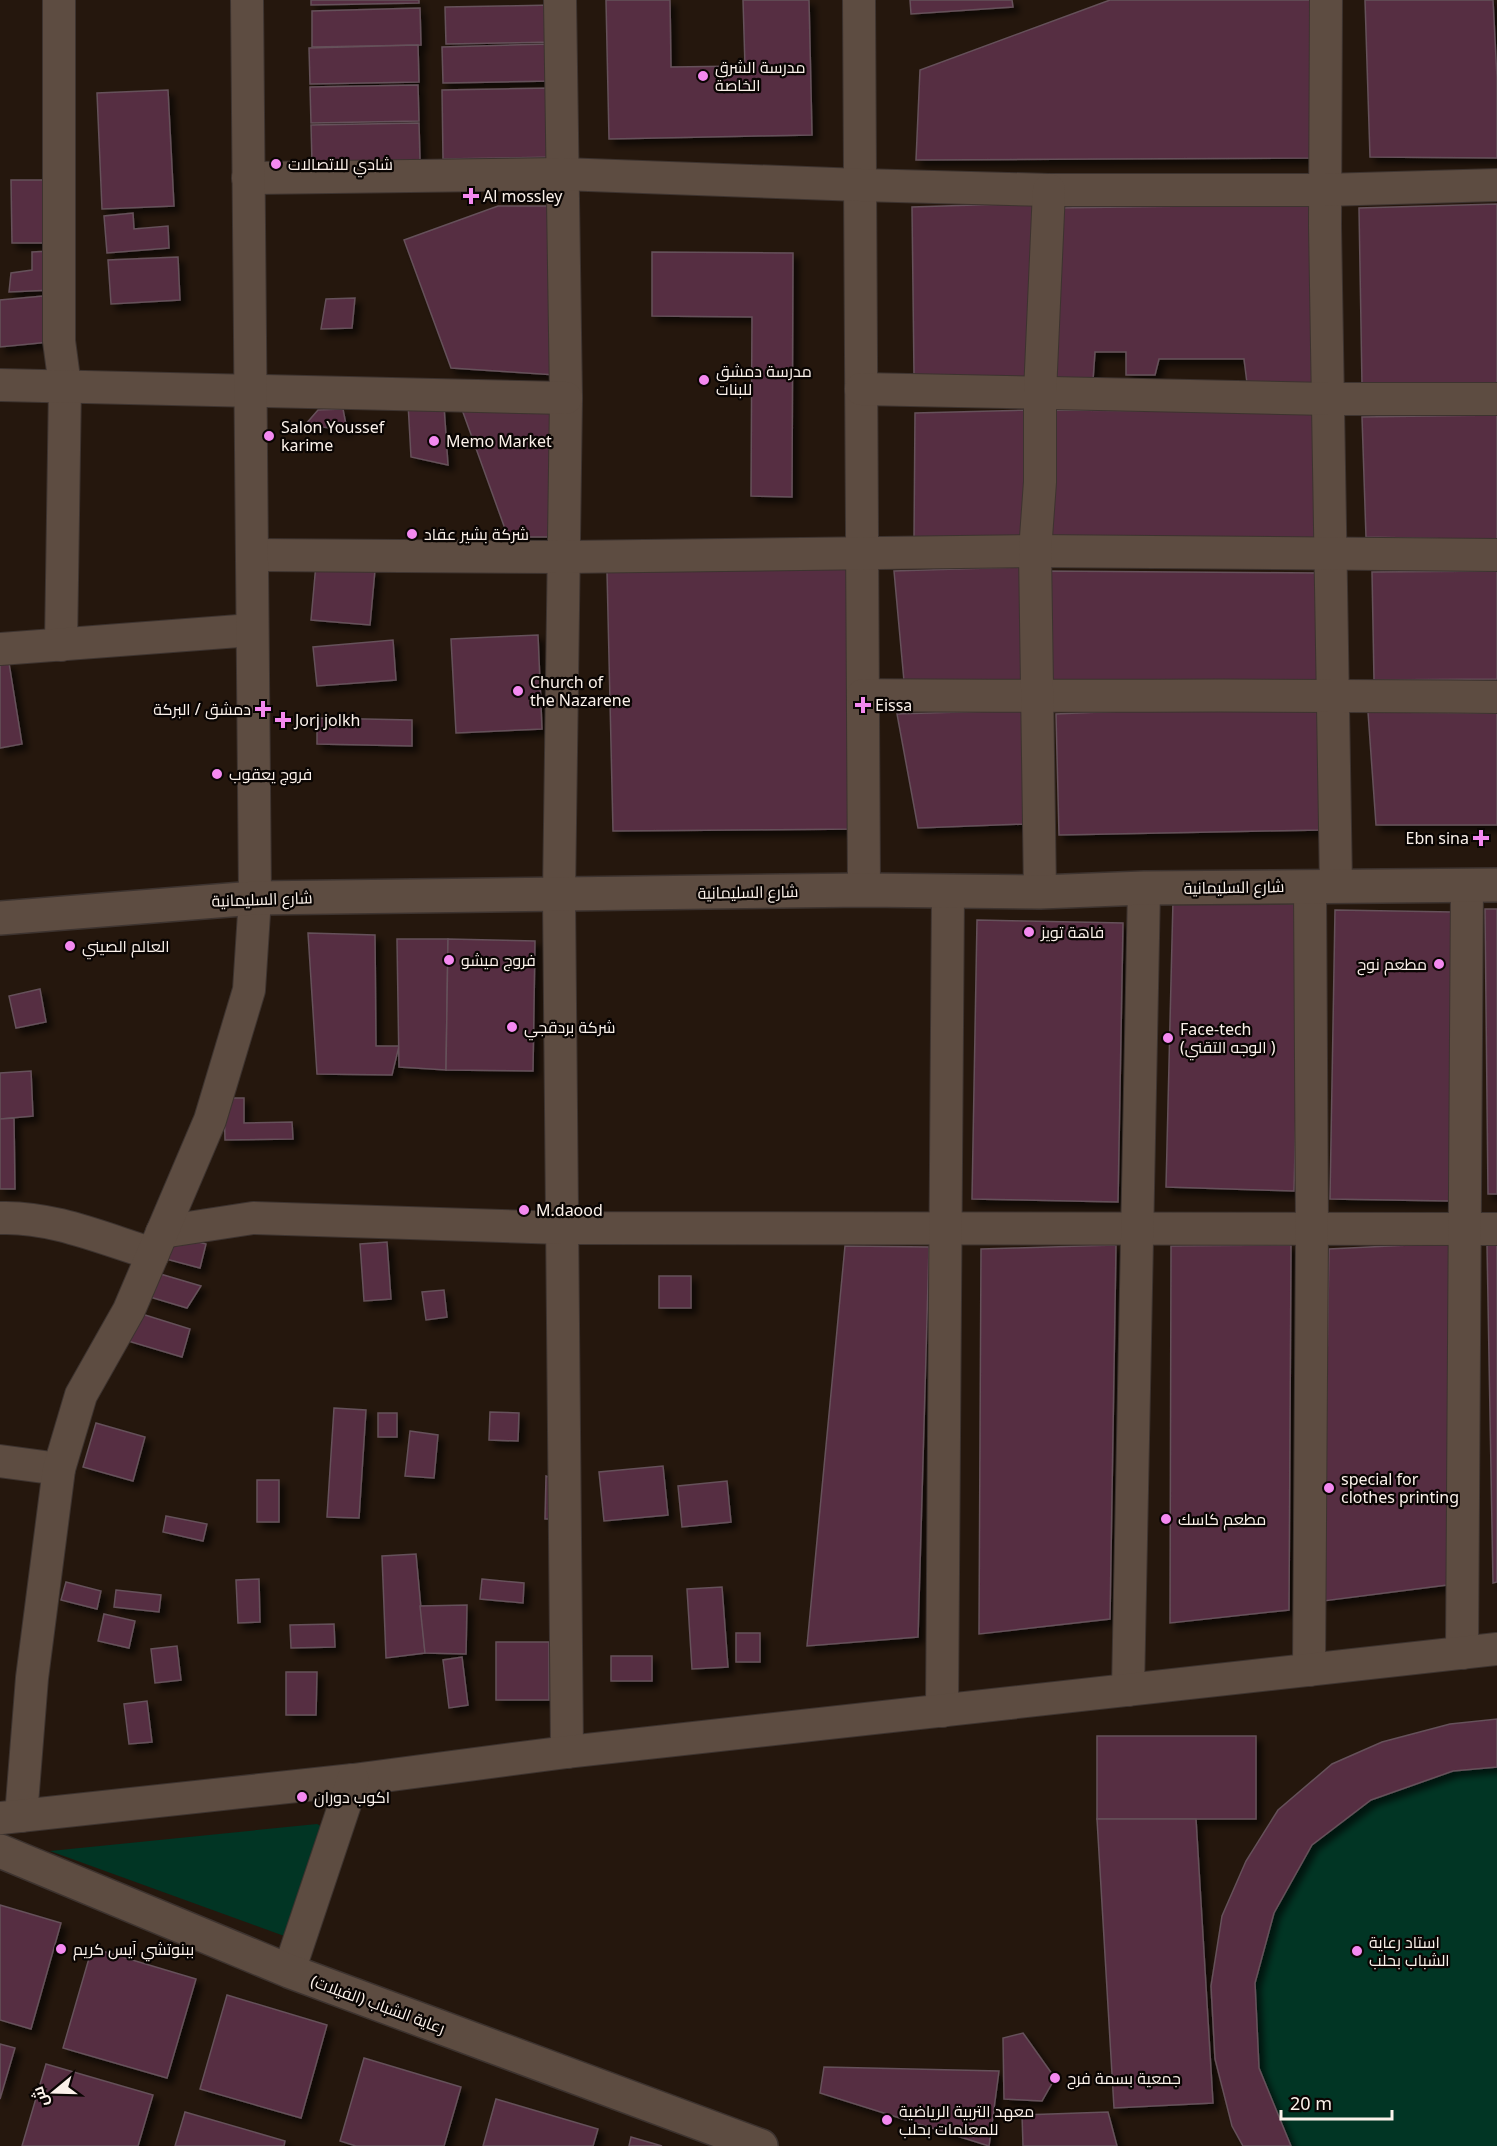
<svg xmlns="http://www.w3.org/2000/svg" width="1497" height="2146" font-family="'Noto Sans',Cairo,sans-serif">
	<style>
		.green { fill: #013524 }
		.building { fill: #572d42; stroke: #65515a; stroke-width: 1.5; filter: url(#shadow) }
		.lines { fill: none; stroke-linecap: round; stroke-linejoin: round }
		.street-casing { stroke: #3d332f; stroke-width: 34 }
		.secondary-casing { stroke: #3d332f; stroke-width: 36 }
		.street { stroke: #5d4c41; stroke-width: 32 }
		.secondary { stroke: #5d4c41; stroke-width: 33 }
		.poi-dot { fill: #f489f0; stroke: #0a0503; stroke-width: 2 }
		.labels { text-anchor: middle; dominant-baseline: central; stroke-width: 4.5; stroke-linejoin: round; paint-order: stroke }
		.poi-label { font-size: 16px; fill: #fbf1ea; stroke: #0a0503; text-anchor: start }
		.street-label { font-size: 16px; fill: #fbf1ea; stroke: #0a0503 }
	</style>
	<defs>
		<filter id="shadow"><feDropShadow dx="5.5" dy="5.5" stdDeviation="3" flood-color="#0009"/></filter>
	</defs>
	<rect width="100%" height="100%" fill="#25170d"/>
	<g class="green">
		<path d="M1497,1719v427h-254l-11,-20 -17,-67 -4,-73 11,-70 24,-55 32,-51 54,-46 50,-22 68,-18z"/>
		<path d="M317,1824l10,5 -40,108 -237,-86z"/>
	</g>
	<g class="building">
		<path d="M311,0h108v3l-108,2z"/>
		<path d="M606,0h64l1,67 74,-1 -2,-66h66l3,135 -203,4z"/>
		<path d="M910,0h102l1,7 -102,7z"/>
		<path d="M1110,0h205l-1,158 -398,2 4,-90z"/>
		<path d="M1365,0h128l4,78v80l-127,-1z"/>
		<path d="M554,5v37l-108,2 -1,-37z"/>
		<path d="M420,8l1,37 -109,2v-36z"/>
		<path d="M551,44l1,37 -109,2 -1,-36z"/>
		<path d="M418,45l1,37 -109,2 -1,-36z"/>
		<path d="M418,85l1,36 -108,2 -1,-36z"/>
		<path d="M555,88l1,69 -113,2 -1,-69z"/>
		<path d="M168,90l6,116 -72,3 -5,-116z"/>
		<path d="M419,123l1,37 -108,2 -1,-37z"/>
		<path d="M11,180h41l1,63h-41z"/>
		<path d="M1038,203l-1,178 -123,-6 -2,-168z"/>
		<path d="M1318,204l1,181 -72,-2 -3,-24h-85l-4,16h-29v-23h-31l-2,28 -41,1 6,-173z"/>
		<path d="M1497,204v179l-135,2 -3,-177z"/>
		<path d="M498,206h56l2,169 -105,-7 -47,-128z"/>
		<path d="M133,213l1,16 34,-3 1,22 -62,5 -3,-37z"/>
		<path d="M52,251v39l-43,2 2,-19 21,-3v-18z"/>
		<path d="M652,252l141,1 -1,244 -41,-1 1,-179 -100,-1z"/>
		<path d="M178,257l2,43 -69,4 -3,-44z"/>
		<path d="M54,295l5,46 -59,6v-47z"/>
		<path d="M355,298l-3,30 -31,1 5,-30z"/>
		<path d="M408,403l36,3 4,59 -37,-8z"/>
		<path d="M460,404h99l-3,133h-48z"/>
		<path d="M343,409l4,21 -42,-5 13,-15z"/>
		<path d="M1030,410l-5,134 -111,-4 1,-127z"/>
		<path d="M1048,410l270,2 -2,131 -268,-2z"/>
		<path d="M1497,415v125l-131,-3 -4,-120z"/>
		<path d="M862,562l-5,267 -244,2 -6,-260z"/>
		<path d="M316,564l59,6 -5,55 -59,-5z"/>
		<path d="M1021,567l7,115 -124,-1 -10,-110z"/>
		<path d="M1042,571l279,2 1,113h-271z"/>
		<path d="M1497,571v108l-123,1 -2,-108z"/>
		<path d="M538,635l4,94 -86,4 -5,-94z"/>
		<path d="M393,640l3,40 -79,6 -4,-39z"/>
		<path d="M9,663l13,81 -22,4v-84z"/>
		<path d="M1323,702l-2,128 -262,5 -3,-121z"/>
		<path d="M1024,710l2,114 -108,4 -21,-114z"/>
		<path d="M1368,712l129,1v112h-121z"/>
		<path d="M317,718l95,2v26l-95,-2z"/>
		<path d="M1173,900l128,4 -7,287 -128,-4z"/>
		<path d="M1485,909h12v285h-9z"/>
		<path d="M1335,910l118,2 -4,289 -119,-2z"/>
		<path d="M977,920l146,3 -5,279 -146,-3z"/>
		<path d="M308,933l67,2 1,111h23l-7,29 -75,-1z"/>
		<path d="M397,939h51l-2,131 -47,-3z"/>
		<path d="M448,939l87,2 -2,130 -87,-1z"/>
		<path d="M40,989l6,33 -30,6 -7,-32z"/>
		<path d="M31,1071l2,45 -33,3v-46z"/>
		<path d="M224,1098h20v25l48,-1 1,17 -68,1z"/>
		<path d="M14,1118l1,71h-15v-70z"/>
		<path d="M173,1235l33,9 -6,24 -34,-9z"/>
		<path d="M387,1242l4,57 -27,2 -4,-57z"/>
		<path d="M1450,1243l-3,342 -124,16 6,-352z"/>
		<path d="M1487,1244h10v338l-4,1z"/>
		<path d="M1116,1245l-6,374 -131,15 2,-385z"/>
		<path d="M1291,1245l-2,365 -119,13 1,-377z"/>
		<path d="M845,1246l84,1 -11,390 -111,9z"/>
		<path d="M157,1273l44,13 -14,22 -37,-11z"/>
		<rect x="659" y="1276" width="32" height="32"/>
		<path d="M444,1290l3,27 -21,3 -4,-28z"/>
		<path d="M129,1310l61,19 -8,28 -54,-16z"/>
		<path d="M334,1408l32,2 -7,108 -32,-1z"/>
		<path d="M490,1412l29,1 -1,28 -29,-1z"/>
		<rect x="378" y="1413" width="19" height="24"/>
		<path d="M96,1423l49,14 -12,44 -50,-14z"/>
		<path d="M410,1431l28,4 -4,43 -29,-2z"/>
		<path d="M663,1466l5,49 -64,6 -5,-49z"/>
		<path d="M546,1476l8,3 -1,40h-8z"/>
		<rect x="257" y="1480" width="22" height="42"/>
		<path d="M727,1481l4,41 -49,5 -4,-41z"/>
		<path d="M166,1516l41,8 -4,17 -40,-9z"/>
		<path d="M416,1554l9,99 -39,5 -4,-102z"/>
		<path d="M259,1579l1,43 -22,1 -2,-43z"/>
		<path d="M482,1579l42,4 -1,20 -43,-4z"/>
		<path d="M66,1582l35,9 -4,18 -36,-9z"/>
		<path d="M722,1587l6,80 -36,2 -5,-80z"/>
		<path d="M116,1590l45,5 -2,17 -45,-5z"/>
		<path d="M467,1605l-1,49 -41,-1 -5,-47z"/>
		<path d="M104,1614l31,7 -6,27 -31,-7z"/>
		<path d="M334,1624l1,23 -44,1 -1,-23z"/>
		<rect x="736" y="1633" width="24" height="29"/>
		<rect x="496" y="1642" width="53" height="58"/>
		<path d="M177,1646l4,34 -26,3 -4,-34z"/>
		<rect x="611" y="1656" width="41" height="25"/>
		<path d="M462,1657l6,48 -19,3 -6,-48z"/>
		<path d="M286,1672h31l-1,43h-30z"/>
		<path d="M147,1701l5,41 -23,2 -5,-40z"/>
		<path d="M1497,1719v48l-44,4 -82,29 -59,45 -38,68 -19,70 4,85 32,78h-48l-11,-20 -17,-67 -4,-73 11,-70 24,-55 32,-51 54,-46 50,-22 68,-18z"/>
		<rect x="1097" y="1736" width="159" height="83"/>
		<path d="M1097,1819h99l17,284 -99,5z"/>
		<path d="M0,1905l61,18 -30,106 -31,-9z"/>
		<path d="M92,1948l104,31 -29,99 -104,-30z"/>
		<path d="M227,1995l100,30 -26,93 -101,-29z"/>
		<path d="M1023,2033l32,45 -13,23 -38,-2 -1,-61z"/>
		<path d="M0,2044l15,4 -15,51z"/>
		<path d="M364,2058l97,29 -17,59h-88l-16,-5z"/>
		<path d="M46,2064l107,31 -15,51h-116z"/>
		<path d="M824,2067l175,4 -10,75 -169,-53z"/>
		<path d="M496,2099l102,30 -5,17h-110z"/>
		<path d="M185,2112l100,29 -1,5h-109z"/>
		<path d="M1108,2112l9,34h-94l-1,-31z"/>
		<path d="M631,2137l31,9h-33z"/>
	</g>
	<g class="lines">
		<g class="street-casing">
			<g id="street">
				<path d="M59,0v341l6,45 -4,259"/>
				<path d="M560,0l6,398 -7,497 8,857"/>
				<path d="M859,0l5,890"/>
				<path d="M1326,0l-1,226 11,660"/>
				<path d="M248,178l314,-4 298,11 189,5h276l172,-5"/>
				<path d="M0,385l566,13"/>
				<path d="M861,389l467,10h169"/>
				<path d="M252,555l312,2 471,-6 462,4"/>
				<path d="M0,649l252,-19"/>
				<path d="M863,695c212,2 423,-1 634,2"/>
				<path d="M1040,892l-5,-341 5,-69v-89l9,-203"/>
				<path d="M0,1218c52,-2 104,21 153,36"/>
				<path d="M162,1232l91,-14 309,10 935,1"/>
				<path d="M0,1461l59,8"/>
				<path d="M1462,1653l5,-768"/>
				<path d="M1309,1670l3,-441 -2,-342"/>
				<path d="M1128,1690l16,-802"/>
				<path d="M942,1711l6,-820"/>
				<path d="M21,1816l11,-138 27,-209 22,-74 48,-85 81,-190 39,-130 6,-92 -8,-898"/>
				<path d="M1,1818l352,-38 214,-28 930,-103"/>
				<path d="M289,1971l64,-191"/>
			</g>
		</g>
		<g class="secondary-casing">
			<g id="secondary">
				<path d="M0,918l255,-20 609,-8 176,2 104,-4 353,-3"/>
				<path d="M0,1851l289,120 472,175"/>
			</g>
		</g>
		<use href="#street" class="street"/>
		<use href="#secondary" class="secondary"/>
	</g>
	<g class="poi-dot">
		<circle cx="703" cy="76" r="6"/>
		<circle cx="276" cy="164" r="6"/>
		<path d="M468 187h6v6h6v6h-6v6h-6v-6h-6v-6h6z"/>
		<circle cx="704" cy="380" r="6"/>
		<circle cx="269" cy="436" r="6"/>
		<circle cx="434" cy="441" r="6"/>
		<circle cx="412" cy="534" r="6"/>
		<circle cx="518" cy="691" r="6"/>
		<path d="M860 696h6v6h6v6h-6v6h-6v-6h-6v-6h6z"/>
		<path d="M260 700h6v6h6v6h-6v6h-6v-6h-6v-6h6z"/>
		<path d="M280 711h6v6h6v6h-6v6h-6v-6h-6v-6h6z"/>
		<circle cx="217" cy="774" r="6"/>
		<path d="M1478 829h6v6h6v6h-6v6h-6v-6h-6v-6h6z"/>
		<circle cx="1029" cy="932" r="6"/>
		<circle cx="70" cy="946" r="6"/>
		<circle cx="449" cy="960" r="6"/>
		<circle cx="1439" cy="964" r="6"/>
		<circle cx="512" cy="1027" r="6"/>
		<circle cx="1168" cy="1038" r="6"/>
		<circle cx="524" cy="1210" r="6"/>
		<circle cx="1329" cy="1488" r="6"/>
		<circle cx="1166" cy="1519" r="6"/>
		<circle cx="302" cy="1797" r="6"/>
		<circle cx="61" cy="1949" r="6"/>
		<circle cx="1357" cy="1951" r="6"/>
		<circle cx="1055" cy="2078" r="6"/>
		<circle cx="887" cy="2120" r="6"/>
	</g>
	<g class="labels">
		<g class="poi-label">
			<text x="715" y="67">مدرسة الشرق<tspan x="715" dy="18">الخاصة</tspan></text>
			<text x="288" y="164">شادي للاتصالات</text>
			<text x="483" y="196">Al mossley</text>
			<text x="716" y="371">مدرسة دمشق<tspan x="716" dy="18">للبنات</tspan></text>
			<text x="281" y="427">Salon Youssef<tspan x="281" dy="18">karime</tspan></text>
			<text x="446" y="441">Memo Market</text>
			<text x="424" y="534">شركة بشير عقاد</text>
			<text x="530" y="682">Church of<tspan x="530" dy="18">the Nazarene</tspan></text>
			<text x="875" y="705">Eissa</text>
			<text x="251" y="709" text-anchor="end">دمشق / البركة</text>
			<text x="295" y="720">Jorj jolkh</text>
			<text x="229" y="774">فروج يعقوب</text>
			<text x="1469" y="838" text-anchor="end">Ebn sina</text>
			<text x="1041" y="932">فاهة تويز</text>
			<text x="82" y="946">العالم الصيني</text>
			<text x="461" y="960">فروج ميشو</text>
			<text x="1427" y="964" text-anchor="end">مطعم نوح</text>
			<text x="524" y="1027">شركة بردقجي</text>
			<text x="1180" y="1029">Face-tech<tspan x="1180" dy="18">(الوجه التقني )</tspan></text>
			<text x="536" y="1210">M.daood</text>
			<text x="1341" y="1479">special for<tspan x="1341" dy="18">clothes printing</tspan></text>
			<text x="1178" y="1519">مطعم كاسك</text>
			<text x="314" y="1797">اكوب دوران</text>
			<text x="1369" y="1942">استاد رعاية<tspan x="1369" dy="18">الشباب بحلب</tspan></text>
			<text x="73" y="1949">ببنوتشي آيس كريم</text>
			<text x="1067" y="2078">جمعية بسمة فرح</text>
			<text x="899" y="2111">معهد التربية الرياضية<tspan x="899" dy="18">للمعلمات بحلب</tspan></text>
		</g>
		<g class="street-label">
			<text transform="translate(1234 887) rotate(-1)">شارع السليمانية</text>
			<text transform="translate(748 892) rotate(-1)">شارع السليمانية</text>
			<text transform="translate(262 899) rotate(-2)">شارع السليمانية</text>
			<text transform="translate(378 2004) rotate(20)">رعاية الشباب (الفيلات)</text>
		</g>
	</g>
	<g transform="translate(54 2092) rotate(251)" stroke="#0a0503" stroke-width="4.5" paint-order="stroke">
	<path d="M0-4.5L10 22L0 15L-10 22Z" fill="#fbf1ea"/>
	<text y="-9" font-size="16" font-weight="bold" text-anchor="middle" fill="#fbf1ea">ش</text>
	</g>
	<path d="M1281 2110v9h111v-9" fill="none" stroke="#fbf1ea" stroke-width="3"/>
	<text x="1290" y="2110" font-size="18" fill="#fbf1ea" stroke="#0a0503" stroke-width="4.5" paint-order="stroke">20 m</text>
</svg>
